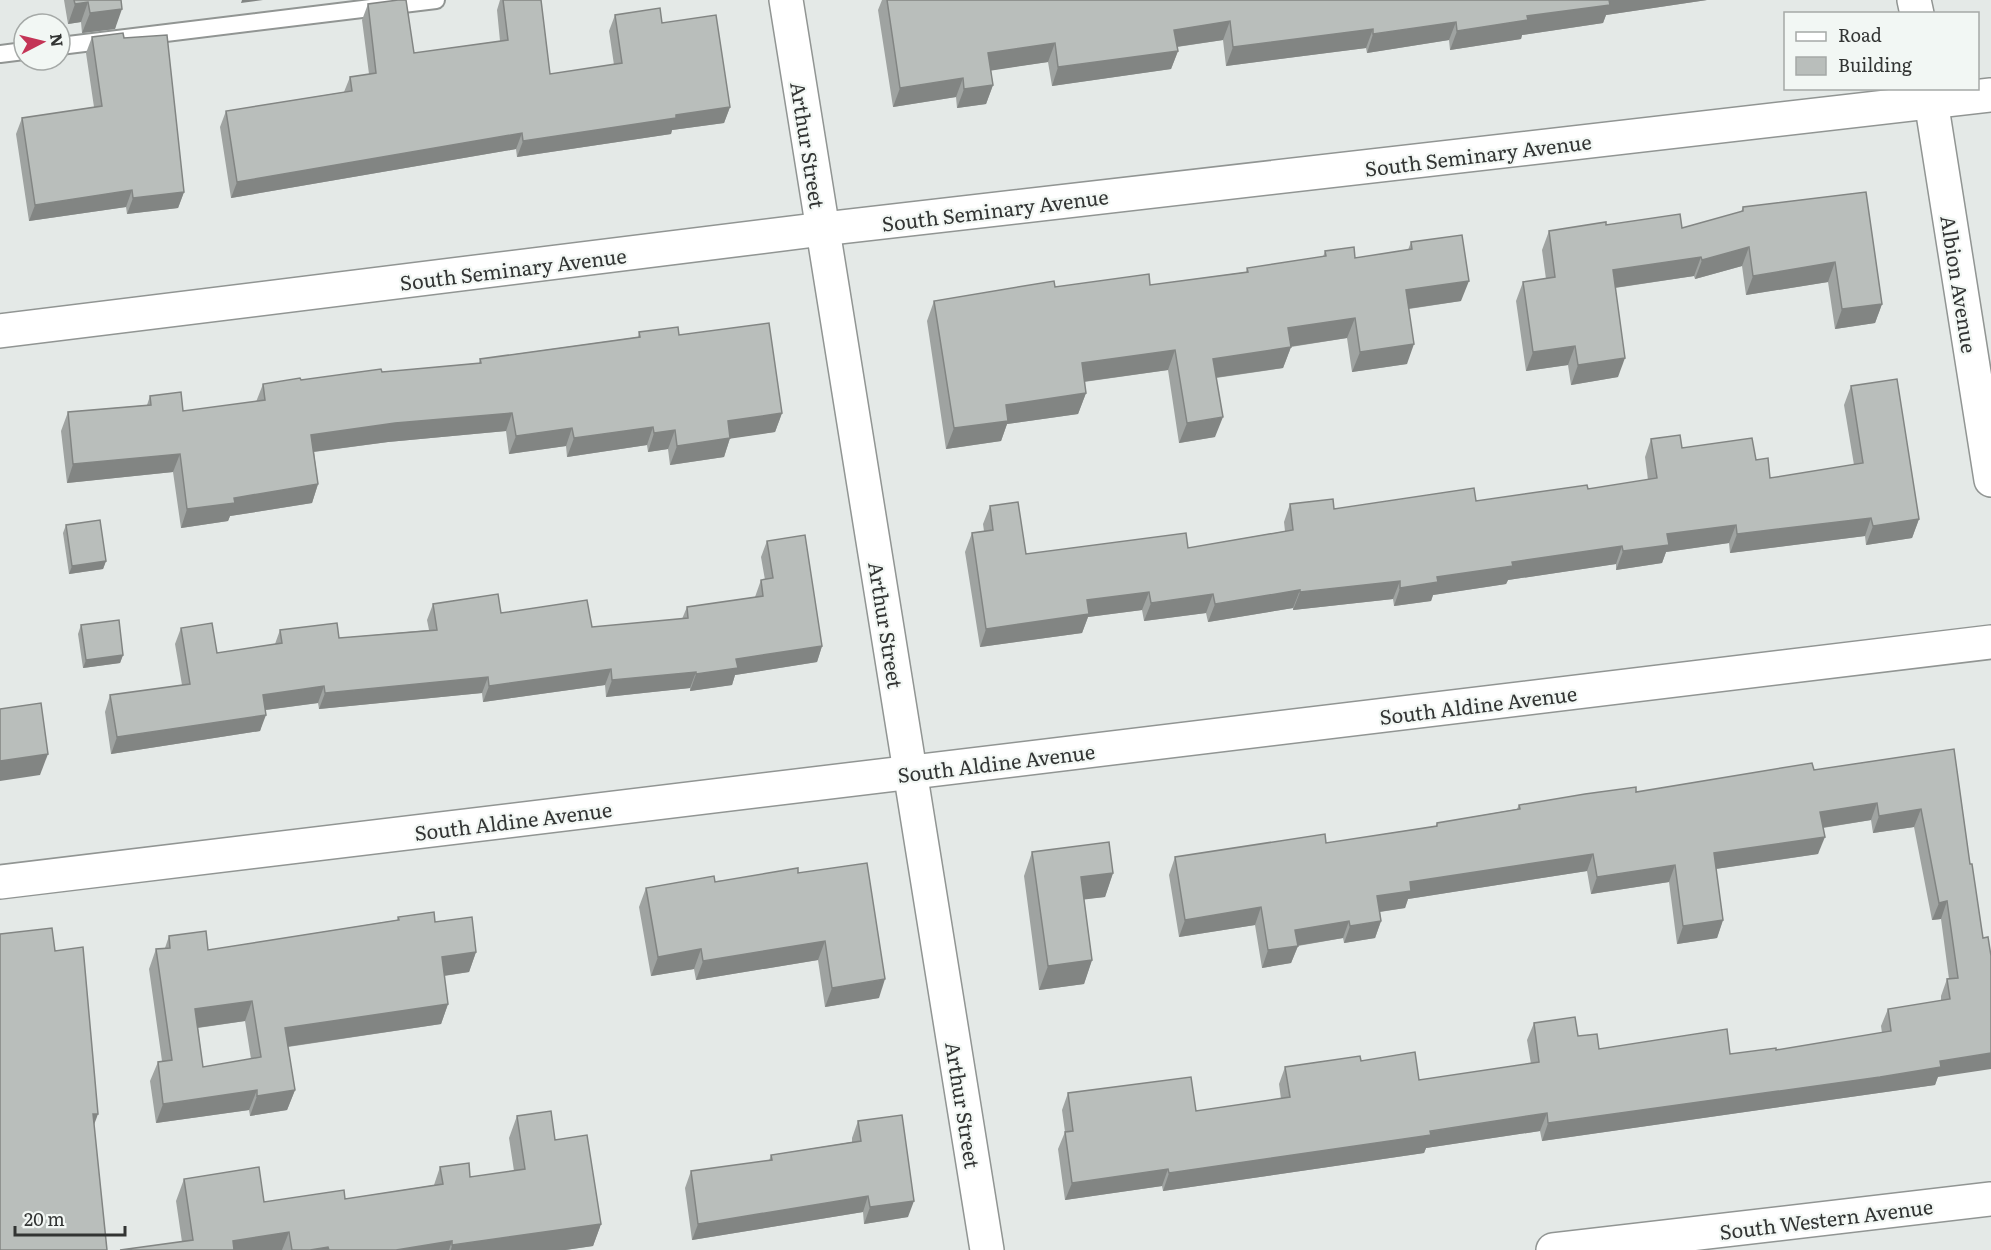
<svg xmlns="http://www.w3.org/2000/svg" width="1991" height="1250" font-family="Literata,serif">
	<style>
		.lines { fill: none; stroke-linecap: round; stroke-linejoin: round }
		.lane-casing { stroke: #919593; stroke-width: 20 }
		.street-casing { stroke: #919593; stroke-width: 36 }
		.lane { stroke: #fff; stroke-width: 16 }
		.street { stroke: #fff; stroke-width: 33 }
		.wall { fill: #9fa3a1; fill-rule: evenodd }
		.shaded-wall { fill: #828583 }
		.building { fill: #b9bebb; stroke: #828583; stroke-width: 1.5; fill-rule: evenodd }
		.labels { text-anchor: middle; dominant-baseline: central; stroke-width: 4.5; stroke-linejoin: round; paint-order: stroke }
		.street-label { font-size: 20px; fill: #323433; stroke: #f2f7f4 }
	</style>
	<rect width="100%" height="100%" fill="#e4e9e7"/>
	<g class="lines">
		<g class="lane-casing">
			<g id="lane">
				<path d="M60,46l376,-46"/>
				<path d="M0,54l24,-3"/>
			</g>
		</g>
		<g class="street-casing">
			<g id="street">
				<path d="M786,0l201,1250"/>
				<path d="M1914,0l3,14"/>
				<path d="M1929,88l62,392"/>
				<path d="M0,331l823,-102 1168,-134"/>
				<path d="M0,882l1991,-240"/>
				<path d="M1553,1250l438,-51"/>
			</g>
		</g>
		<use href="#lane" class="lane"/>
		<use href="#street" class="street"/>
	</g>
	<g class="wall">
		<path d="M64,0h57l-6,29 -33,4 -1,-11 -13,2z"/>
		<path d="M500,0h41l9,74 64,-9 -5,-34 6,-16 47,8 68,84 -6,16 -52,7 -1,4 -154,23 -1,-8 -285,49 -11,-71 6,-16 118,-19 6,-15 19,-3 -7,-54 6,-16 46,49 86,-12 -3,-31z"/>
		<path d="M882,0h825l-101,15 -3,8 -81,12 -1,4 -71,11 -1,-10 -82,13 -1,-5 -140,18 -3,-26 -46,7 1,4 -7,18 -119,17 -4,-24 -57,8 2,15 -7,19 -29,4 -1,-11 -63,10 -15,-97z"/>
		<path d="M92,37l32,1 60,154 -6,16 -51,6 -1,-7 -97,14 -13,-87 6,-16 72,-11 -8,-54z"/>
		<path d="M1866,192l16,112 -7,19 -40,6 -7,-47 -82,13 -4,-29 -47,13 -1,-3 -79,12 3,89 -47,8 -3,-20 -42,6 -10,-70 7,-19 23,-3 -4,-29 7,-19 57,-6 76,3 59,-16 2,-5z"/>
		<path d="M1411,242l50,59 -52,8 -2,55 -55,8 -5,-34 -56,9 -8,21 -67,10 -1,59 -36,6 -11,-73 -84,12 2,11 -8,21 -71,10 -6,17 -55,8 -19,-128 7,-20 121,-14 95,-2 96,-13 1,-4 76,-11 2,-6 30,7 53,-8z"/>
		<path d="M639,332l40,3 103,78 -7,19 -45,6 -6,19 -54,8 -2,-16 -20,3 -1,-7 -80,12 -1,-11 -57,8 -3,-23 -118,11 -74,10 4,32 -6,19 -82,13 -2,5 -47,7 -8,-56 -106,11 -6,-52 7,-19 79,-7 3,-9 33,15 73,-9 7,-18 119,-12 97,-9 1,-4 158,-22z"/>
		<path d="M1851,386l68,133 -7,19 -46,7 -1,-9 -135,17 -1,-10 -63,9 -4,11 -46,7v-6l-108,16 -2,4 -73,11 -2,6 -37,5 -1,-7 -100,11v-2l-85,14 -2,-9 -62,8 -2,-11 -54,7 -6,16 -102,14 -15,-95 7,-19 12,-2 -1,-7 7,-18 36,48 162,-6 97,-17 -1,-9 6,-18 44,5 142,-8 112,-12 60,-9 -3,-23 6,-18 31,9 74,12 14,18 84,-13 -10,-60z"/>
		<path d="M66,525l40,36 -3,8 -34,5 -6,-41z"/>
		<path d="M767,541l55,105 -5,16 -82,13 -3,10 -42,6v-3l-84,9 -1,-12 -122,17 -1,-9 -163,16 -1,-6 -52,7 -6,21 -149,23 -6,-42 5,-17 72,-10 -7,-41 6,-16 36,25 58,-9 5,-14 59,8 90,-8 -2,-10 6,-16 68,9 91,14 90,-8 5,-12 68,-10 6,-17h4l-4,-23z"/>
		<path d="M81,625l42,30 -3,8 -37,5 -5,-34z"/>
		<path d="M1954,749l16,115 13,74 -48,147 -393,56 -2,-10 -114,17 -2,5 -261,38 -1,-5 -97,14 -7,-51 7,-17 -3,-22 6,-17 128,18 85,-12 -2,-15 6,-17 76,-6 58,19 112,-16 -4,-24 7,-17 44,13 21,13 131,5 46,-4 106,-17 -1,-7 7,-17 53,-8v-5l6,-17h2l-8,-60 -9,1 -18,-93 -41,6 -2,-13 -48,8 -5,26 -102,15 7,51 -6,18 -40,6 -8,-62 -78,12 -4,-23 -179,28 -3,9 -25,4 1,9 -6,17 -31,5 -1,-5 -45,8 -7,17 -29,5 -7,-43 -76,12 -10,-62 6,-18 151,-14 110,-17 1,-3 80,-14 2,-4 117,-13 178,-22z"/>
		<path d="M1032,852l81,21 -8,24 -21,2 8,61 -8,24 -45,6 -15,-114z"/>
		<path d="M798,873l81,125 -54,9 -7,-47 -122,20 -2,-11 -43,7 -12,-69 7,-19z"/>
		<path d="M398,917l37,5 41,30 -7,20 -25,4 4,28 -7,20 -153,23 7,43 -8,20 -37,6 -1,-6 -93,13 -6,-42 8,-19 4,-1 -13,-92 7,-20 9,-1 4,-12 39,14 189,-30zM245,1021l6,38 -48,8 -5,-39z"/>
		<path d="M517,1116l38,24 46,84 -8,22 -28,4h-445l62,-8 -6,-41 8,-22 80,23 81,-3 89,-14 6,-18 30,10 44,-6 -5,-33z"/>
		<path d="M858,1121l50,96 -44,7 -1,-12 -171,28 -7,-52 6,-17 78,-10 2,-6 81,-13v-4z"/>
	</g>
	<g class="shaded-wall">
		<path d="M242,0h21l-22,3z"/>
		<path d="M1607,0h100l-101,15 -3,8 -81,12 -1,4 -71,11 7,-19z"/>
		<path d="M88,2l-7,20 -13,2 7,-20z"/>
		<path d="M122,9l-7,20 -33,4 8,-20z"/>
		<path d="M1230,21l-7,19 -55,8 6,-18z"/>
		<path d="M1456,22l-7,18 -82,13 6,-19z"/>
		<path d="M1373,29l-7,19 -140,18 7,-19z"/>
		<path d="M1055,43l-7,19 -66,10 6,-19z"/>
		<path d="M1178,51l-7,18 -119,17 6,-19z"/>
		<path d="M963,78l-7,19 -63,10 7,-19z"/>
		<path d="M993,85l-7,19 -29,4 7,-19z"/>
		<path d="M730,107l-6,16 -52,7 -1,4 -154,23 6,-16 153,-26z"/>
		<path d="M522,133l-6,16 -285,49 6,-16z"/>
		<path d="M132,190l-6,17 -97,14 6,-16z"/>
		<path d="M184,192l-6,16 -51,6 6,-16z"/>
		<path d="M1749,247l-7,19 -47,13 7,-19z"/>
		<path d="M1701,257l-7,19 -88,13 7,-19z"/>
		<path d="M1835,262l-7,20 -82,13 7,-19z"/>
		<path d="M1469,281l-8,20 -62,9 7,-20z"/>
		<path d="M1882,304l-7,19 -40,6 7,-20z"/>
		<path d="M1355,318l-8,20 -66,10 7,-20z"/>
		<path d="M1414,344l-7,20 -55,8 8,-20z"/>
		<path d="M1575,346l-7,19 -42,6 7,-19z"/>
		<path d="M1291,347l-8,21 -77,11 7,-20z"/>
		<path d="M1175,350l-7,20 -94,13 8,-20z"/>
		<path d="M1625,358l-7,19 -47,8 7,-20z"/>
		<path d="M1086,393l-8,21 -71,10 -6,17 -55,8 8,-21 52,-23z"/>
		<path d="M512,413l-6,18 -118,11 -84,11 7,-18 84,-12z"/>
		<path d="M782,413l-7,19 -54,8 7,-19z"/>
		<path d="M1223,417l-8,20 -36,6 8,-20z"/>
		<path d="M653,427l-6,18 -80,12 7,-19z"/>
		<path d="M572,428l-6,18 -57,8 7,-18z"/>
		<path d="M675,430l-7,19 -20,3 6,-19z"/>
		<path d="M730,438l-6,19 -54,8 7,-19z"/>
		<path d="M180,454l-7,18 -106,11 6,-19z"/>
		<path d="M318,484l-6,19 -82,13 -2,5 -47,7 6,-19 47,-11z"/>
		<path d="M1871,518l-6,18 -135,17 7,-19z"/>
		<path d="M1919,519l-7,19 -46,7 7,-19z"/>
		<path d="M1736,525l-7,18 -63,9 -4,11 -46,7 7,-19 44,-17z"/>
		<path d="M1622,546l-6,18 -108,16 -2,4 -73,11 -2,6 -37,5 6,-18 37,-11 75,-15z"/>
		<path d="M106,561l-3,8 -34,5 3,-8z"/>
		<path d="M1400,581l-7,18 -100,11 7,-18z"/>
		<path d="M1300,590l-7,18 -85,14 7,-18z"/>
		<path d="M1149,592l-7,18 -54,7 -6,16 -102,14 6,-18 101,-29z"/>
		<path d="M1213,594l-7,19 -62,8 7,-18z"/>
		<path d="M822,646l-5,16 -82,13 -3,10 -42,6 6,-17 40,-15z"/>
		<path d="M123,655l-3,8 -37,5 3,-8z"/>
		<path d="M611,669l-6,16 -122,17 6,-16z"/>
		<path d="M696,672l-6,16 -84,9 6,-17z"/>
		<path d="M488,677l-6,16 -163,16 6,-16z"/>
		<path d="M324,686l-6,17 -61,8 6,-16z"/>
		<path d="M266,715l-6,16 -149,23 6,-17z"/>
		<path d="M48,754l-8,21 -40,6v-20z"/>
		<path d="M1877,803l-6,17 -57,9 6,-17z"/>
		<path d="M1921,809l-7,18 -41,6 6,-17z"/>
		<path d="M1825,837l-7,17 -110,16 6,-17z"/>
		<path d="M1593,854l-6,17 -179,28 -3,9 -34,5 6,-17 33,-14z"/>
		<path d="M1675,865l-6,17 -78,12 6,-17z"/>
		<path d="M1113,873l-8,24 -33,4 9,-24z"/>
		<path d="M1947,901l-6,18 -9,1 7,-17z"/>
		<path d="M1261,907l-6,18 -76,12 6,-17z"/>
		<path d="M1723,920l-6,18 -40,6 6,-18z"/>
		<path d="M1349,921l-6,17 -54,9 6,-17z"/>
		<path d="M1381,921l-6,17 -31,5 6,-17z"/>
		<path d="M825,941l-7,19 -122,20 7,-19z"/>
		<path d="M1298,946l-7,17 -29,5 6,-18z"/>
		<path d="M701,949l-7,20 -43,7 7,-19z"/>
		<path d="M476,952l-7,20 -34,5 7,-20z"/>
		<path d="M1092,960l-8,24 -45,6 9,-24z"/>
		<path d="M885,979l-6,19 -54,9 7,-19z"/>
		<path d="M252,1001l-7,20 -57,8 7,-20z"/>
		<path d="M448,1004l-7,20 -163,24 7,-20z"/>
		<path d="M1991,1053v16l-53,8 -3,8 -393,56 6,-18z"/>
		<path d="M257,1090l-8,20 -93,13 7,-19z"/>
		<path d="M295,1090l-8,20 -37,6 7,-20z"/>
		<path d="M1547,1113l-7,18 -114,17 -2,5 -261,38 6,-18z"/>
		<path d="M93,1114h5l-8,22z"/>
		<path d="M1168,1169l-6,17 -97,14 7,-17z"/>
		<path d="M868,1196l-5,16 -171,28 6,-16z"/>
		<path d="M914,1201l-6,16 -44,7 6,-17z"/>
		<path d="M601,1224l-8,22 -28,4h-114l1,-5z"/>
		<path d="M289,1232l-7,18h-52l3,-9z"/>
		<path d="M452,1241l-3,9h-53z"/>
		<path d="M328,1247v3h-18z"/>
	</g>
	<g class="building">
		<path d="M74,0h47l1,9 -32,4 -2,-11 -13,2z"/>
		<path d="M398,0h8l8,53 94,-13 -5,-40h38l9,74 72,-11 -7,-48 45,-7 2,15 54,-8 14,92 -54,8v3l-153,23 -1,-8 -285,49 -11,-71 126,-20 -2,-14 26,-4 -8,-69z"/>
		<path d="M887,0h722l1,5 -83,11 1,4 -71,11 -1,-9 -83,12v-5l-140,18 -3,-26 -56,9 4,21 -120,16 -3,-24 -67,10 5,32 -29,4 -1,-11 -63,10z"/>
		<path d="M123,33l1,5 43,-3 17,157 -51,6 -1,-8 -97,15 -13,-87 80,-12 -10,-69z"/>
		<path d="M1866,192l16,112 -40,5 -7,-47 -82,14 -4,-29 -47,13 -1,-3 -88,13 12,88 -47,7 -3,-19 -42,6 -10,-70 32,-5 -6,-46 57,-9v3l74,-11 2,14 61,-17v-4z"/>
		<path d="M1462,235l7,46 -63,9 8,54 -54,8 -5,-34 -67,10 3,19 -78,12 10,58 -36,6 -12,-73 -93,13 4,30 -80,12 2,16 -54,7 -20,-127 120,-20 1,6 94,-13 1,11 98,-13 -1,-4 79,-12 -1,-5 29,-4 1,11 57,-9 -1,-7z"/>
		<path d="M769,323l13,90 -54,8 2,17 -53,8 -2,-16 -21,3 -1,-6 -79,11 -2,-10 -56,8 -4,-23 -117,10 -84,12 7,49 -84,14 1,5 -48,6 -7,-55 -107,10 -5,-52 83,-7 -1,-9 31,-4 2,19 82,-11 -2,-16 37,-6 1,2 80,-11 1,3 99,-9 -1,-4 160,-22 -1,-5 39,-5 1,8z"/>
		<path d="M1897,379l22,140 -46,7 -2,-8 -134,16 -1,-9 -69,9 2,11 -46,6 -1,-5 -110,16 1,4 -76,11 1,5 -38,6v-7l-100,11v-2l-85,14 -2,-10 -62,9 -2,-11 -62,8 2,14 -103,15 -14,-96 21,-3 -3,-24 28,-4 8,52 160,-21 2,15 105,-18 -3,-26 43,-5 1,10 140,-21 2,13 111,-16 1,4 69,-11 -6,-39 29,-4 2,13 70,-10 4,22 12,-2 2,20 93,-15 -12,-77z"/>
		<path d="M100,520l6,41 -34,5 -6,-41z"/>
		<path d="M805,535l17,111 -86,13 2,9 -42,6v-2l-84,8 -1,-11 -122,17 -1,-9 -163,16 -1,-7 -61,9 3,20 -149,22 -7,-42 80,-11 -9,-56 31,-5 5,30 65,-10 -2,-13 57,-7 2,15 98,-8 -4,-26 65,-10 3,19 86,-13 5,27 96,-9 -1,-11 76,-11 -2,-16 12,-2 -6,-37z"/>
		<path d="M119,620l4,35 -37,5 -5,-35z"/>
		<path d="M41,703l7,51 -48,7v-52z"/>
		<path d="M1954,749l16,115h2l11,74 5,-1 3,19v97l-51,8 1,6 -61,10 -332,46 -1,-10 -117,18 1,4 -262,38 -1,-4 -96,14 -7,-51 8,-1 -5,-38 123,-16 5,34 94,-14 -5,-30 75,-11 1,5 54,-9 4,28 120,-18 -5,-39 41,-6 3,19 19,-2 2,15 128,-20 3,25 46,-6v2l115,-19 -3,-22 62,-10 -3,-20 11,-1 -11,-77 -8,2 -18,-94 -42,7 -2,-13 -57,9 5,25 -111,16 9,67 -40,6 -8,-61 -78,12 -4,-23 -183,28 1,9 -34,5 4,25 -31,5 -1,-5 -54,9 3,16 -30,4 -7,-43 -76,13 -10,-63 150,-23 1,9 111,-17v-3l83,-14 -1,-4 66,-11 51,-7v5l176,-29 2,7z"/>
		<path d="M1109,842l4,31 -32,4 11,83 -44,6 -16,-114z"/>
		<path d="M867,863l18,116 -53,9 -7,-47 -122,20 -2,-12 -43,8 -12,-69 68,-12 1,6 83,-14v5z"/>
		<path d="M434,912l1,10 37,-5 4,35 -34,5 6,47 -163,24 10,62 -38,6v-6l-94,14 -5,-42 14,-2 -16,-111 14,-1 -1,-12 37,-5 2,19 191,-30 -1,-3zM252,1001l9,56 -58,10 -8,-58z"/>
		<path d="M52,928l3,23 28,-4 15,167h-5l14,136h-107v-316z"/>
		<path d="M551,1111l4,29 32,-5 14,89 -149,21v-4l-56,9h-67l-1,-3 -18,3h-18l-3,-18 -56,9 1,9h-114l73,-10 -9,-61 75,-12 5,35 80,-12 1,9 98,-15 -3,-17 29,-4 1,14 55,-8 -8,-53z"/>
		<path d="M902,1115l12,86 -44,6 -2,-11 -170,28 -7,-53 81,-11 -1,-5 90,-14 -3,-20z"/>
	</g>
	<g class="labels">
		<g class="street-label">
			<text transform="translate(809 145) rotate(81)">Arthur Street</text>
			<text transform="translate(1478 154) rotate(-7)">South Seminary Avenue</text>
			<text transform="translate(995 209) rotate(-7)">South Seminary Avenue</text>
			<text transform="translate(513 268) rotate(-7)">South Seminary Avenue</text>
			<text transform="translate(1960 284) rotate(81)">Albion Avenue</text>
			<text transform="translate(887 625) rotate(81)">Arthur Street</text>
			<text transform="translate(1478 704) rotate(-7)">South Aldine Avenue</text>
			<text transform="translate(996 762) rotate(-7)">South Aldine Avenue</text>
			<text transform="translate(513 820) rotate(-7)">South Aldine Avenue</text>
			<text transform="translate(964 1105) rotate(81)">Arthur Street</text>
			<text transform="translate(1826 1218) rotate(-7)">South Western Avenue</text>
		</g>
	</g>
	<rect x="1784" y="12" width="195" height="78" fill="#f2f7f4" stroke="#a5a9a7" stroke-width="1.5"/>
	<rect x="1796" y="32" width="30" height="9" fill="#ffffff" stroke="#a5a9a7" stroke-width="1.5"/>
	<text x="1838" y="42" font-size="18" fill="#323433">Road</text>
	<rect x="1796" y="57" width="30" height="18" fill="#b9bebb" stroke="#a5a9a7" stroke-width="1.5"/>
	<text x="1838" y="72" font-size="18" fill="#323433">Building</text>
	<g transform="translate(42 42) rotate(83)"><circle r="28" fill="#f2f7f4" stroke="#a5a9a7" stroke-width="1.5"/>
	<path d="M0-4.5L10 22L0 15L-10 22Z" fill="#c43456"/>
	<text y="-9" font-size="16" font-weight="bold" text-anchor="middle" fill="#323433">N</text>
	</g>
	<path d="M15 1226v9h110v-9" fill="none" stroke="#323433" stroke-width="3"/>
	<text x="24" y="1226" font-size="18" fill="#323433" stroke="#f2f7f4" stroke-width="4.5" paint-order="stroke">20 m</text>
</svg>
